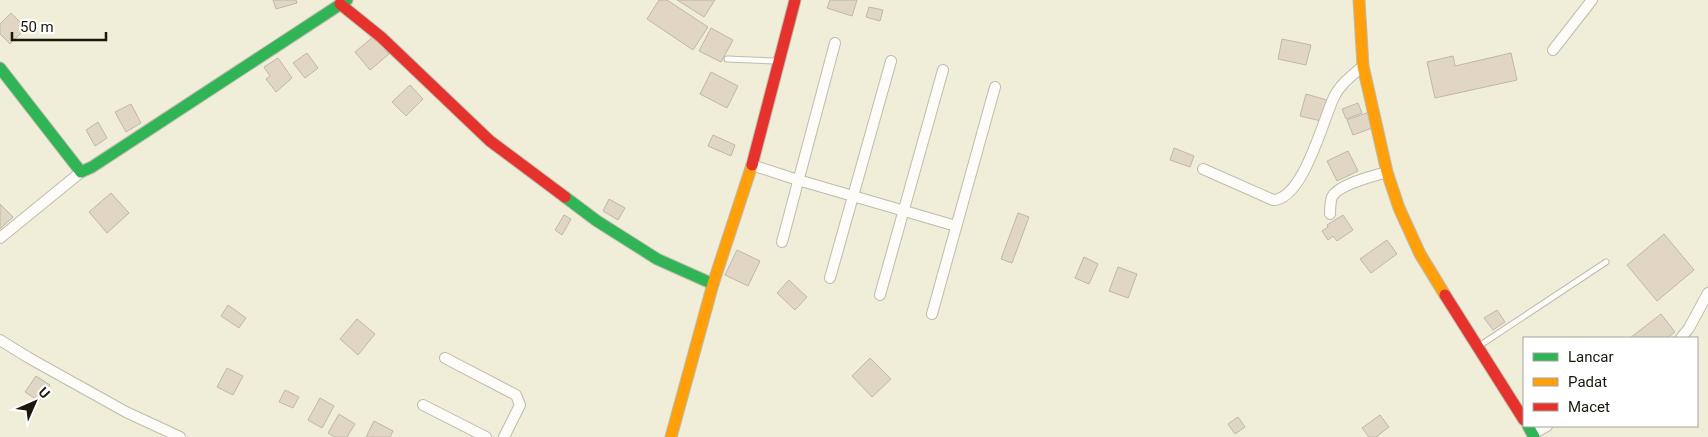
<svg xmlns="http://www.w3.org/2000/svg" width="1708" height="437" font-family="Roboto,sans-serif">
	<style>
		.building { fill: #e1d5c3; stroke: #bfb8aa }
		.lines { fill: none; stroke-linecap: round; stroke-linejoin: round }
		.lane-casing { stroke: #bebcac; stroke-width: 7 }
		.street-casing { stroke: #bebcac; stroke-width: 12 }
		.fast-casing { stroke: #bebcac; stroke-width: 13 }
		.slow-casing { stroke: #bebcac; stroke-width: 13 }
		.jam-casing { stroke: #bebcac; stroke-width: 13 }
		.lane { stroke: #fdfcf9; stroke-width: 5 }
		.street { stroke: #fdfcf9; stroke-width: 10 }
		.fast { stroke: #30b455; stroke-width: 11 }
		.slow { stroke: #ff9f0a; stroke-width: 11 }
		.jam { stroke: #e5322d; stroke-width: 11 }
	</style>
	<rect width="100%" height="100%" fill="#f0edd8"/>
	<g class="building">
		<path d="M273,0h23l1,3 -21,6z"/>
		<path d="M659,0h8l41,27 -15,23 -46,-31z"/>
		<path d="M677,0h38l-11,17z"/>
		<path d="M830,0h27l-5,16 -25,-8z"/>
		<path d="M869,7l14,3 -3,11 -14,-4z"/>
		<path d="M11,13l15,15 -16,16 -10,-10v-10z"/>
		<path d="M711,28l22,12 -12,22 -22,-11z"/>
		<path d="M374,36l15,18 -19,16 -15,-18z"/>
		<path d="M1282,39l29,6 -5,20 -28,-6z"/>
		<path d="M307,53l11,15 -13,10 -12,-15z"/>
		<path d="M1511,53l6,27 -82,18 -8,-36 26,-6 2,10z"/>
		<path d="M278,58l14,20 -16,14 -10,-13 4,-3 -6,-9z"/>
		<path d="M711,72l27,14 -11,22 -27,-14z"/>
		<path d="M410,85l13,14 -17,17 -14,-14z"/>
		<path d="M1306,94l21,6 -6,21 -21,-5z"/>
		<path d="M1358,103l4,10 -16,6 -4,-10z"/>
		<path d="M131,104l10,19 -15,9 -11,-20z"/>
		<path d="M1369,112l6,15 -22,8 -6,-15z"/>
		<path d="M98,122l9,16 -12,8 -9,-16z"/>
		<path d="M713,135l22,10 -4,11 -23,-10z"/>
		<path d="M1174,148l20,8 -4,11 -20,-7z"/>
		<path d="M1348,151l10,20 -21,10 -10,-20z"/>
		<path d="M111,193l18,20 -22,20 -18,-21z"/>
		<path d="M609,199l16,9 -7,12 -15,-9z"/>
		<path d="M0,204l13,13 -13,12z"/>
		<path d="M1018,213l11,4 -17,46 -11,-4z"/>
		<path d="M564,215l7,4 -9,16 -7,-5z"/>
		<path d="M1343,215l10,15 -16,11 -4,-5 -5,4 -6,-9 6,-4 -1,-2z"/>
		<path d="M1664,234l30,36 -37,31 -30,-36z"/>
		<path d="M1387,240l10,14 -26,19 -11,-14z"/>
		<path d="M737,250l23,11 -12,25 -23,-11z"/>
		<path d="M1084,257l14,7 -9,20 -14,-6z"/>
		<path d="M1118,267l19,7 -9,24 -19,-7z"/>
		<path d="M789,280l18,17 -12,13 -18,-17z"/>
		<path d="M228,305l18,13 -7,10 -18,-12z"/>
		<path d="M1497,310l8,12 -12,8 -9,-12z"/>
		<path d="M1661,314l14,18 -8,6h-37z"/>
		<path d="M357,319l18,15 -17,21 -18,-16z"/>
		<path d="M870,358l21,21 -19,18 -20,-21z"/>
		<path d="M227,368l16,8 -10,19 -16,-8z"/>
		<path d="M36,376l14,9 -11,16 -14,-9z"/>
		<path d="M285,390l14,7 -6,11 -14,-6z"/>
		<path d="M320,398l14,8 -12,22 -14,-8z"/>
		<path d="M339,414l16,10 -8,13h-13l-6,-4z"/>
		<path d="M1380,415l9,12 -13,10h-7l-7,-9z"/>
		<path d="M1238,417l7,10 -10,7 -7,-10z"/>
		<path d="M374,421l19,10 -3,6h-24z"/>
	</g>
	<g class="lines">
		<g class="lane-casing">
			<g id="lane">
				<path d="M727,59l49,2"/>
				<path d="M1479,346l127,-84"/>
			</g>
		</g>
		<g class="street-casing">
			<g id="street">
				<path d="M1553,50l39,-50"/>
				<path d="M752,165l46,15 158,46"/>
				<path d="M1203,169l70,31c30,0 50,-80 61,-103 6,-13 19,-22 29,-31"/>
				<path d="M1330,214c0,-6 0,-11 2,-17 6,-13 42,-21 55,-25"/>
				<path d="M0,238l81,-66"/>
				<path d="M782,242l53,-199"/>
				<path d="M830,278l61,-217"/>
				<path d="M880,295l63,-225"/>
				<path d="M932,314l63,-227"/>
				<path d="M1681,338l8,-10 19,-35"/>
				<path d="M0,340l29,18 97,54 54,25"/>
				<path d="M445,358l71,37 4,10 -16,32"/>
				<path d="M423,405l63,32"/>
				<path d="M1533,434l14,-8"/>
			</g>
		</g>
		<g class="fast-casing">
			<g id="fast">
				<path d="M0,68l81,104 11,-5 255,-167"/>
				<path d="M565,197l32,24 60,38 56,25"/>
				<path d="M1528,426l6,11"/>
			</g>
		</g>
		<g class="slow-casing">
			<g id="slow">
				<path d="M1359,0l4,66 24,106 12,36 21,46 25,41"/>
				<path d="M671,437l42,-153 39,-119"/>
			</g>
		</g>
		<g class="jam-casing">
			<g id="jam">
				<path d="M340,4l41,33 109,104 75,56"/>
				<path d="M752,165l43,-165"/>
				<path d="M1445,295l79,125"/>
			</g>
		</g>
		<use href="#lane" class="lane"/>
		<use href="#street" class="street"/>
		<use href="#fast" class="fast"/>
		<use href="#slow" class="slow"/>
		<use href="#jam" class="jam"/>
	</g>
	<rect x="1523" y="337" width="175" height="90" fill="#ffffff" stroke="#a4a39d"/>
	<rect x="1533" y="353" width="25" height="8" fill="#30b455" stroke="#a4a39d"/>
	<text x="1568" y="362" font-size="15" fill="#1b180b">Lancar</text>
	<rect x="1533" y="378" width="25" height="8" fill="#ff9f0a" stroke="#a4a39d"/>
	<text x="1568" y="387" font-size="15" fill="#1b180b">Padat</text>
	<rect x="1533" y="403" width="25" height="8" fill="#e5322d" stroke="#a4a39d"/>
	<text x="1568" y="412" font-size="15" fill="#1b180b">Macet</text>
	<g transform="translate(35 402) rotate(45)" stroke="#ffffff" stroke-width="4" paint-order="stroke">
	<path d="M0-4L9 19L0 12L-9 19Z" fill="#1b180b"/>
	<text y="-8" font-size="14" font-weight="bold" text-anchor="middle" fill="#1b180b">U</text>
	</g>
	<path d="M12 32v8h94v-8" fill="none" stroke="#1b180b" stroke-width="2.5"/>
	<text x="20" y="32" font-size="15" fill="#1b180b" stroke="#ffffff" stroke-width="4" paint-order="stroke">50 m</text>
</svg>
